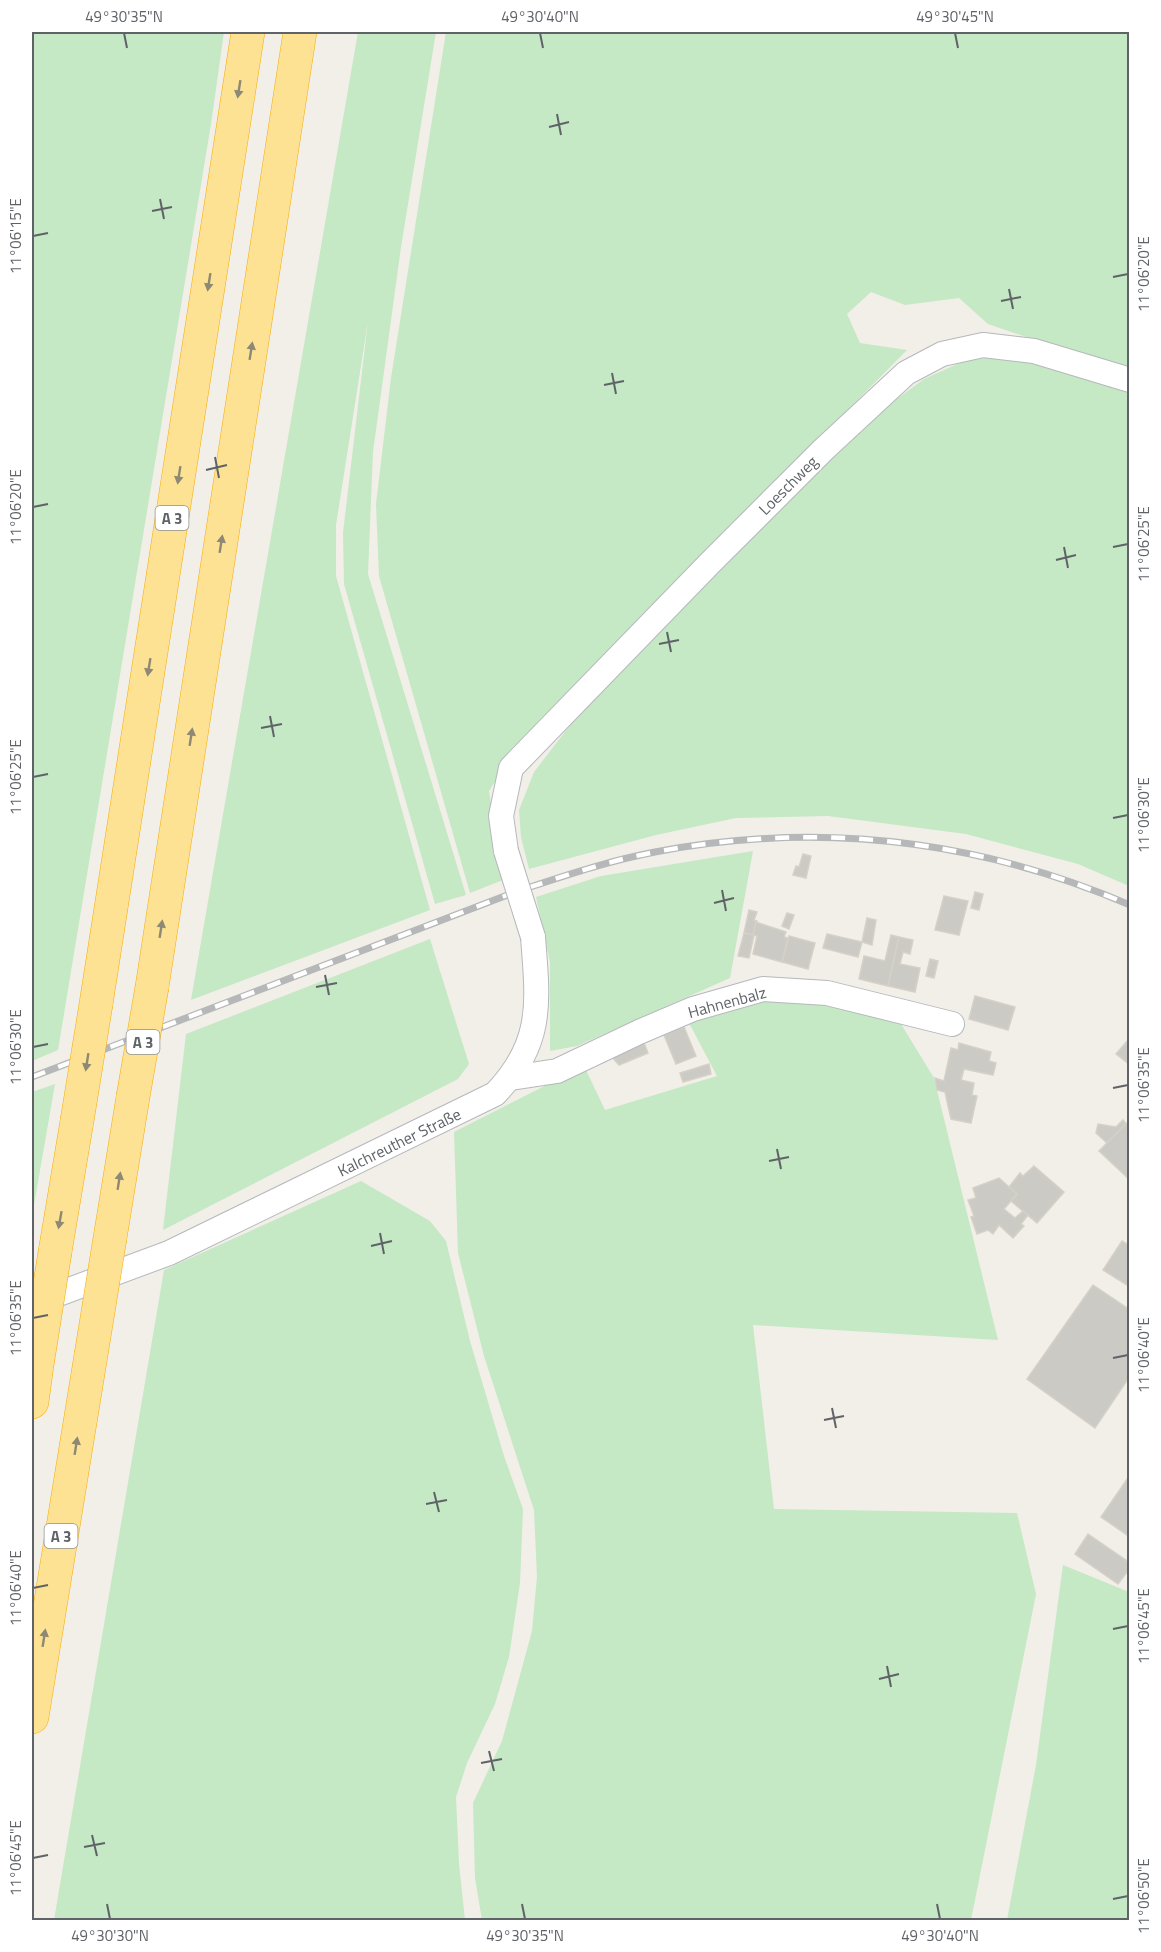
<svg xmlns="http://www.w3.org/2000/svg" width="1161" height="1952" font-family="'Titillium Web',sans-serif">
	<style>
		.green { fill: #c5e8c5 }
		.building { fill: #cccac5; stroke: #d6d1c6; stroke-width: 1.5 }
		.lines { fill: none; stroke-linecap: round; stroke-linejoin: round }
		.minor-casing { stroke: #b5b8bc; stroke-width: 26 }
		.highway-casing { stroke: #f9ab00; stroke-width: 34 }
		.minor { stroke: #fff; stroke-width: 24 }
		.highway { stroke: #fde293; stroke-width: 33 }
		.rail-casing { stroke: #b6b7b8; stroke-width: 7 }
		.rail { stroke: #fff; stroke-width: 4.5; stroke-dasharray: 14; stroke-linecap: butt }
		.minor-bridge-casing { stroke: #b5b8bc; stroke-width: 26; stroke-linecap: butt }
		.highway-bridge-casing { stroke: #f9ab00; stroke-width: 34; stroke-linecap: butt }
		.minor-bridge { stroke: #fff; stroke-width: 24 }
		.highway-bridge { stroke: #fde293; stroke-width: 33 }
		.oneway { fill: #8e8975 }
		.ticks { fill: none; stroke: #5f6368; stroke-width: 2 }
		.labels { text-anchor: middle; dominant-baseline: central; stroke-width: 4.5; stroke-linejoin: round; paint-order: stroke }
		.shield { fill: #fff; stroke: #8f9295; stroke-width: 1.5 }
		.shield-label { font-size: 15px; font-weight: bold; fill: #5f6368 }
		.street-label { font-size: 16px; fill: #5f6368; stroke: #fff }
		.neatline { fill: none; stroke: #5f6368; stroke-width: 2 }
		.ticks-label { font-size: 15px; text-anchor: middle; fill: #5f6368 }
	</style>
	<rect width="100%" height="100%" fill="#f1efe8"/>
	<g class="green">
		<path d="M32,32h192l-13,92 -153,926 -26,11z"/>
		<path d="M358,32h78l-35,215 -28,205 -5,122 98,321 -31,9 -91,-320 -1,-51 25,-212 -32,204v51l94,334 -239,90z"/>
		<path d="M446,32h683v337l-71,-21 -70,-24 -29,-26 -54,7 -34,-13 -24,22 13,29 47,7 -386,390 -32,51 14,89 -33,13 -91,-317 -3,-72 15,-126z"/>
		<path d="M1002,356l55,13 72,24v493l-51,-22 -112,-30 -138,-18 -92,2 -80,17 -127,34 -8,-32 -2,-27 15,-38 37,-48 126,-134 174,-172 53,-39 40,-18z"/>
		<path d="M753,851l-23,127 -153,68 -27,5v-89l-14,-65 65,-21z"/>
		<path d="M430,939l39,125 -11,15 -295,151 23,-196z"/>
		<path d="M796,997l105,27 33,54 64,262 -245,-15 21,184 243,4 19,81 -65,326h-489l-7,-42 -2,-75 29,-62 30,-110 5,-54 -3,-67 -50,-154 -26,-103 -4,-121 130,-66 21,44 112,-34 -29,-55 63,-23z"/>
		<path d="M55,1084l-23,132v-124z"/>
		<path d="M361,1181l69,40 16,20 24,100 34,115 19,53 -3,74 -11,74 -14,47 -28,59 -11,34 3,67 6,56h-411l110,-650z"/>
		<path d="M1063,1565l66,27v328h-122l29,-155z"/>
	</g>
	<g class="building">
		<path d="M803,854l8,2 -5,22 -13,-3 3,-9 3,1z"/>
		<path d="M975,892l8,2 -4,16 -8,-2z"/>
		<path d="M944,896l24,5 -9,34 -24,-5z"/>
		<path d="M749,910l8,2 -3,8 3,1 -4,14 -9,-2z"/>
		<path d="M787,913l7,2 -5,14 -7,-3z"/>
		<path d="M867,918l9,2 -4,25 -10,-3z"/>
		<path d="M756,922l30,10 -2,5 4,1 -6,24 -29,-8 4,-18 -4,-1z"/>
		<path d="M744,933l10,2 -5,23 -11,-2z"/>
		<path d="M827,934l35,8 -4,15 -35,-9z"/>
		<path d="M891,935l8,2 -11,49 -29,-7 5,-23 21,5z"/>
		<path d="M789,936l26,7 -7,26 -26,-7z"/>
		<path d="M899,937l14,3 -3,14 -7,-2 -3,12 20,4 -5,24 -27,-6z"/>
		<path d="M930,959l8,2 -4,17 -8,-2z"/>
		<path d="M975,996l40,11 -7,23 -39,-11z"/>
		<path d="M684,1027l12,29 -20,8 -12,-29z"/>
		<path d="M1130,1038v27l-14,-11z"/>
		<path d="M644,1043l4,10 -29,12 -7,-8z"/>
		<path d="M959,1043l32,9 -2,9 7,2 -3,12 -29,-6 -3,11 13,3 -2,12 5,1 -6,27 -20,-4 -6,-27 -8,-2 -2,-12 9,3 7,-33 7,2z"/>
		<path d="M709,1064l2,10 -28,8 -3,-9z"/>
		<path d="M1123,1120l3,4 -19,19 -11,-10 2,-9 18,3z"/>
		<path d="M1130,1120v60l-31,-29z"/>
		<path d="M1034,1166l30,26 -27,31 -26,-22 6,-7 -8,-7 11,-14 3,3z"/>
		<path d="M999,1178l18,16 -13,15 11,9 8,-7 5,4 -7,9 3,2 -11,12 -14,-13 -6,9 -5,-4 -11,4 -6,-17 3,-1 -6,-16 8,-2 -3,-10z"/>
		<path d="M1122,1241l8,5v41l-27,-17z"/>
		<path d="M1093,1285l37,25v66l-35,52 -68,-49z"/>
		<path d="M1130,1475v62l-29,-20z"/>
		<path d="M1088,1534l42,29v5l-12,16 -43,-30z"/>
	</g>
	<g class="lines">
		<g class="minor-casing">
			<g id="minor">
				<path d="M506,851l-5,-35 10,-48 198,-204 114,-114 83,-77 36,-19 41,-9 51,6 96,29"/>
				<path d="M511,1078l46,-7 82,-39 54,-23 70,-20 64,4 125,31"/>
				<path d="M34,1303l135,-50 326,-159c49,-51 43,-92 38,-157"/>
			</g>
		</g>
		<g class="highway-casing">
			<g id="highway">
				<path d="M152,987l148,-955"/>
				<path d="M96,1004l152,-972"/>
				<path d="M110,1238l23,-141"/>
				<path d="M55,1252l22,-131"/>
				<path d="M32,1402l5,-37"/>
				<path d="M32,1717l59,-362"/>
			</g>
		</g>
		<use href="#minor" class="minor"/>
		<use href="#highway" class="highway"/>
		<g class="rail-casing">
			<path id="rail" d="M32,1077l483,-185c46,-15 92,-31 140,-40 164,-31 321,-13 475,53"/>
		</g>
		<use href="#rail" class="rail"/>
		<g class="minor-bridge-casing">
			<path id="minor-bridge" d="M506,851l27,86"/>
		</g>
		<g class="highway-bridge-casing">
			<g id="highway-bridge">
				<path d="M133,1097l19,-110"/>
				<path d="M77,1121l19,-117"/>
				<path d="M91,1355l19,-117"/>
				<path d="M37,1365l18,-113"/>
			</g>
		</g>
		<use href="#minor-bridge" class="minor-bridge"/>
		<use href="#highway-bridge" class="highway-bridge"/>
	</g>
	<defs><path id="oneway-solid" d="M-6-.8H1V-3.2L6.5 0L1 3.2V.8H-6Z" transform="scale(1.5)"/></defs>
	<g class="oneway">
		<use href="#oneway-solid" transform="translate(239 89) rotate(99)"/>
		<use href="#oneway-solid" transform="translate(209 282) rotate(99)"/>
		<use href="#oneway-solid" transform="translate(251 351) rotate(-81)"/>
		<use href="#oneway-solid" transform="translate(179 475) rotate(99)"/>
		<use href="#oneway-solid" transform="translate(221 544) rotate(-81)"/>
		<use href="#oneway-solid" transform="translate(149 667) rotate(99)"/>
		<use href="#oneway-solid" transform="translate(191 737) rotate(-81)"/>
		<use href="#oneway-solid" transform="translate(161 929) rotate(-81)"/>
		<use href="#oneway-solid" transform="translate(87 1062) rotate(99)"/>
		<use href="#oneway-solid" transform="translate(119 1181) rotate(-81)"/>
		<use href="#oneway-solid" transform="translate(60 1220) rotate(100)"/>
		<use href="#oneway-solid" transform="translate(76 1446) rotate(-81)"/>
		<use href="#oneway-solid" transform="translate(44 1638) rotate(-81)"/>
	</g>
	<path class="ticks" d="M124,33l3,15M540,33l3,15M955,33l3,15M557,114l4,21M549,127l20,-5M160,199l4,20M152,211l20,-4M33,236l15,-3M1113,277l15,-3M1009,289l4,20M1001,301l20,-4M612,373l4,21M604,385l20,-4M215,457l4,21M206,470l21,-5M33,507l15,-3M1064,547l4,21M1113,547l15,-3M1056,560l20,-5M667,632l4,20M659,644l20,-4M270,716l4,21M261,728l21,-4M33,777l15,-3M1113,818l15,-3M722,890l4,21M714,903l20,-5M325,975l4,20M316,987l21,-4M33,1047l15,-3M1113,1088l15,-3M777,1149l4,20M769,1161l20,-4M380,1233l4,21M371,1246l21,-5M33,1318l15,-3M1113,1358l15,-3M832,1408l4,20M824,1420l20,-4M434,1492l5,20M426,1504l21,-4M33,1588l15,-3M1113,1629l15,-3M887,1666l4,21M879,1679l20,-5M489,1751l5,20M481,1763l21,-4M92,1835l5,21M84,1847l21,-4M33,1858l15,-3M1113,1899l15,-3M107,1904l3,15M522,1904l3,15M937,1904l3,15"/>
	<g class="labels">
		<g class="shield">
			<rect x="155.5" y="506" width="33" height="24" rx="4.5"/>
			<rect x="126.5" y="1030" width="33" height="24" rx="4.5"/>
			<rect x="44.5" y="1524" width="33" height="24" rx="4.5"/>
		</g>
		<g class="shield-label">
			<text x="172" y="518">A 3</text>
			<text x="143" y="1042">A 3</text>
			<text x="61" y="1536">A 3</text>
		</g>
		<g class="street-label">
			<text transform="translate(788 485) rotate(-45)">Loeschweg</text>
			<text transform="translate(727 1002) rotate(-15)">Hahnenbalz</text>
			<text transform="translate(399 1142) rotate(-26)">Kalchreuther Straße</text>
		</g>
	</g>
	<rect width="1161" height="1952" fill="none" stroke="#ffffff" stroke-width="66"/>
	<rect x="33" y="33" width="1095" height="1886" class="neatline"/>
	<g class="ticks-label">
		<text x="124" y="22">49°30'35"N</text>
		<text x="540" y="22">49°30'40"N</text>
		<text x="955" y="22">49°30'45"N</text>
		<text transform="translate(16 236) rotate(-90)" y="5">11°06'15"E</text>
		<text transform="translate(1144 274) rotate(-90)" y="5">11°06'20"E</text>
		<text transform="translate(16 507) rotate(-90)" y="5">11°06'20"E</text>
		<text transform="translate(1144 544) rotate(-90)" y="5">11°06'25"E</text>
		<text transform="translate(16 777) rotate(-90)" y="5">11°06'25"E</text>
		<text transform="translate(1144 815) rotate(-90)" y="5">11°06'30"E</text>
		<text transform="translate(16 1047) rotate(-90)" y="5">11°06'30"E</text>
		<text transform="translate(1144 1085) rotate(-90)" y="5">11°06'35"E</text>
		<text transform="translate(16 1318) rotate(-90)" y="5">11°06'35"E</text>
		<text transform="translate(1144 1355) rotate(-90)" y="5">11°06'40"E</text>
		<text transform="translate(16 1588) rotate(-90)" y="5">11°06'40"E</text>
		<text transform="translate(1144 1626) rotate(-90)" y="5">11°06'45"E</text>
		<text transform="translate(16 1858) rotate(-90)" y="5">11°06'45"E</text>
		<text transform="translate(1144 1896) rotate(-90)" y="5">11°06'50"E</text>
		<text x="110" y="1941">49°30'30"N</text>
		<text x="525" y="1941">49°30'35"N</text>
		<text x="940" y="1941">49°30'40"N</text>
	</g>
</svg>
